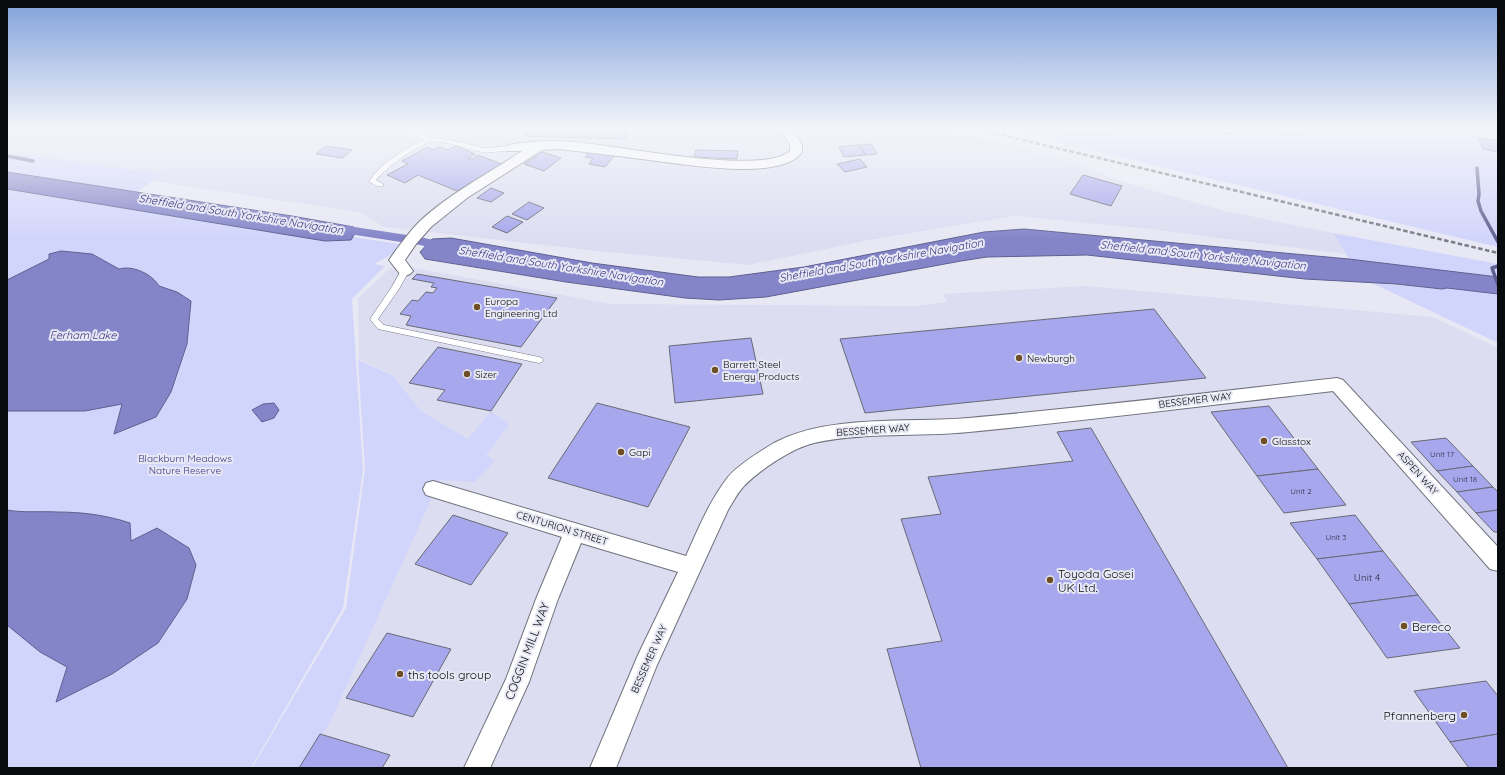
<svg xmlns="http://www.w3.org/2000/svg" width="1505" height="775" font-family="Quicksand,sans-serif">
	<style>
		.built { fill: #dcddf1 }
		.green { fill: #d2d5fb }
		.water { fill: #8485c8; stroke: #5f6090 }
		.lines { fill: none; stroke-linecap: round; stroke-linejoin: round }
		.stream { stroke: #5f6090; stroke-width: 3.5 }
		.canal { fill: #8485c8; fill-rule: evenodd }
		.building { fill: #a6a7ec; stroke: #696a75 }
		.service-casing { stroke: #71727d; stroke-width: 1 }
		.minor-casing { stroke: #71727d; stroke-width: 2 }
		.service { fill: #fff; fill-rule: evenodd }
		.minor { fill: #fff; fill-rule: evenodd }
		.rail { stroke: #7a7b83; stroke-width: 2.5; stroke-dasharray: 4.5 2.5; stroke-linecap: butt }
		.poi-dot { fill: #6e4f25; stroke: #e7e8f4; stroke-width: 1.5 }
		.labels { text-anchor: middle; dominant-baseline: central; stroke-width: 4; stroke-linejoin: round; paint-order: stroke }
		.number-label { font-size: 8px; fill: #313246 }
		.poi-label { font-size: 10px; fill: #0a0b0f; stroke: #e7e8f4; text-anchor: start }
		.street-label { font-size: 10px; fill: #0a0b0f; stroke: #e7e8f4 }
		.park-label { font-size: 10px; fill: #3d3685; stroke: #e7e8f4 }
		.near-number-label { font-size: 10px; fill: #313246 }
		.water-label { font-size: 11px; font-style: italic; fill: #3a3382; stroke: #e7e8f4 }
		.near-poi-label { font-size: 12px; fill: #0a0b0f; stroke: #e7e8f4; text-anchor: start }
		.near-street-label { font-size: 12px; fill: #0a0b0f; stroke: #e7e8f4 }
	</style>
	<rect width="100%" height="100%" fill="#e7e8f4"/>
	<g class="built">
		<path d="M7,130h928l20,4 17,1 29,7 66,19 63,23 95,27 108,22 12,21 -195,-25 -135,-13 -146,24 -120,25 -142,-13 -223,-25 -24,-15 -207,-31 8,-7 -154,-22z"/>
		<path d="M393,266l21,2 197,36 304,2 32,-4 -4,-8 143,-8 347,31 65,31v420h-1201l31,-50 112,-237 28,-42 -47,-28 -28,-37 -34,-14 -1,-62z"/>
	</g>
	<g class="green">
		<path d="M1018,130c97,0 194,14 290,0h190v117l-454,-108z"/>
		<path d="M7,152l155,22 -26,19 -129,-21z"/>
		<path d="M7,189l318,52 26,-1 2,-3 46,7 -5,9 -20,11 11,2 -33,33 11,171 -20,138 -92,160h-244z"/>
		<path d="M1333,233l165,31v13l-149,-18z"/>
		<path d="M1372,283l70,6 5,-1 51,6v49z"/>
		<path d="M358,360l35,15 28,36 47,28 23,-28 18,14 -23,30 9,6 -20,21 -35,-2 -110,242 -29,46h-49l94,-160 19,-139z"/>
	</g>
	<g class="water">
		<path d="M7,172l285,44 62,11 2,5 -5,8 -26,1 -318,-52z"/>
		<path d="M1024,229l325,30 149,18v17l-51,-6 -5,1 -46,-5 -91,-5 -218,-24 -100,2 -26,4 -195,36 -47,3 -34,-2 -119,-16 -141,-23 -5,-7 12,-13 19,-1 141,25 106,14h31l75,-10 180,-35z"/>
		<path d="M61,251l31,3 27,15c14,-4 33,5 40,17l18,6 14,9 -4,43 -16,48 -15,25 -42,17 8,-30 -37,7h-78v-131l42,-21v-5z"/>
		<path d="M274,403l5,7 -5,8 -12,4 -10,-12 11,-6z"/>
		<path d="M7,510c17,3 32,1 50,2 25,0 49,3 73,11l1,18 26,-13 32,20 7,17 -9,34 -29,44 -46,31 -56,28 11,-35 -27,-15 -33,-27z"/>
	</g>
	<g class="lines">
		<g class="stream">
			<path d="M7,156l26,5"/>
			<path d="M1477,168l2,26 -1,7 3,10 17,31"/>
			<path d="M1498,266l-6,2 6,17"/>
		</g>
		<path class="canal" d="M335,224l85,13 35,8 2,3 -2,3 -5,1 -30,-7 -90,-14 -1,-3 1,-3z"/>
	</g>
	<g class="building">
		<path d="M528,130h156l-1,2 -56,-2 -3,9 -99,-3z"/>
		<path d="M1478,138l20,3v11l-15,-3z"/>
		<path d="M871,144l6,10 -12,1 -5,-10z"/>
		<path d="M860,145l5,10 -21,2 -5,-10z"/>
		<path d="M326,146l26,4 -10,8 -26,-4z"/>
		<path d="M456,146l19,8 -7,4 4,1 6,-4 26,10 -10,4 -37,22 -39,-16 -13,8 -18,-8 21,-11 -6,-3 25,-14 7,3 5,-3 9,3z"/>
		<path d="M696,150l42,1 -1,8 -43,-2z"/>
		<path d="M542,152l19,6 -17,13 -20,-7z"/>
		<path d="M589,152l25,4 -9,11 -16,-3 4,-6 -8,-1z"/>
		<path d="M860,159l7,8 -22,5 -8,-8z"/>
		<path d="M1083,175l39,11 -11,20 -41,-12z"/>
		<path d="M491,188l13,5 -13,9 -14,-4z"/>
		<path d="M529,202l15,6 -17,12 -15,-6z"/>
		<path d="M507,216l16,6 -16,11 -15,-6z"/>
		<path d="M417,274l140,24 -36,49 -115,-22 5,-9 -11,-2 12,-14 6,1 8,-9 7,1 4,-5 -6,-1 3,-4 -22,-4z"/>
		<path d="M1154,309l52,69 -341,35 -25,-74z"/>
		<path d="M751,338l12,56 -88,9 -6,-57z"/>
		<path d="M438,347l84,17 -31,47 -54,-11 8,-10 -36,-7z"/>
		<path d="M597,403l93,24 -42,80 -100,-29z"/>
		<path d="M1269,406l49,63 -61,7 -46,-64z"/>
		<path d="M1091,428l197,340h-367l-34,-119 55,-8 -41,-122 40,-5 -13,-37 145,-16 -16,-29z"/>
		<path d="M1446,438l27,28 -36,5 -26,-29z"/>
		<path d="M1473,466l20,21 -36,5 -20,-21z"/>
		<path d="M1318,469l28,36 -62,8 -27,-37z"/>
		<path d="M1493,487l5,5v18l-22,3 -19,-21z"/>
		<path d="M1498,510v22h-4l-18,-19z"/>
		<path d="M453,515l55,18 -37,52 -56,-21z"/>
		<path d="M1355,515l28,36 -66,8 -27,-36z"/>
		<path d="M1383,551l35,44 -69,9 -32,-45z"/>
		<path d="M1418,595l42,53 -73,10 -38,-54z"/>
		<path d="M387,633l64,16 -38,68 -67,-19z"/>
		<path d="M1486,681l12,15v38l-48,8 -36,-51z"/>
		<path d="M320,734l70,21 -8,13h-83z"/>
		<path d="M1498,734v34h-29l-19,-26z"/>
	</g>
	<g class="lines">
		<g class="service-casing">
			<g id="service">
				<path d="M406,130h8l16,8 15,1 39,9 29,-2 3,2 -3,2c-10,1 -21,3 -31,2 -16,-2 -34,-12 -51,-10 -13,2 -47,28 -55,38l7,4v2c-4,2 -11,-2 -14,-5 13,-19 34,-31 55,-41z"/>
				<path d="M402,269h6l1,2 -10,18 -21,30 6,6 155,32 3,1 1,2 -1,2 -3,1 -161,-34 -8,-10 21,-31z"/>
			</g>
		</g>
		<g class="minor-casing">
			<g id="minor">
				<path d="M781,130h12l9,15v7c-20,30 -120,12 -153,8 -30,-4 -61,-8 -91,-11l-16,1 -75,48 -36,29 -15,17 -11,16 8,11 -3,3 -5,2 -5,-2 -11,-14c10,-14 19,-27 31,-39 30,-28 68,-47 102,-70h-14l-1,-3 1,-3c15,-3 34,-4 49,-4 47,0 201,37 233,10v-6z"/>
				<path d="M1337,378l6,2 155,167v24l-8,-2 -157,-178c-121,14 -242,29 -364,41 -50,5 -106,0 -155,11 -22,5 -54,27 -70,43 -6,6 -11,16 -16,24l-71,155 -41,103h-26l48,-113 40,-83 -97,-29 -23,56 -29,83 -39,86h-26l42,-89 30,-80 26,-62 -136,-42 -3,-6 3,-6 7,-2 253,75c12,-27 24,-56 42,-79 9,-11 34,-27 46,-34 54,-29 134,-20 195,-25 123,-11 245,-26 368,-40z"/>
			</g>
		</g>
		<use href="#service" class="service"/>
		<use href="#minor" class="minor"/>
		<g class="rail">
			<path d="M981,130l517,123"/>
			<path d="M1112,130l117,3 43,-3"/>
		</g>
	</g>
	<linearGradient id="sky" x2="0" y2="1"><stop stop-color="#80a1db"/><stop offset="0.54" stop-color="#f4f5fa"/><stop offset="1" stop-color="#f4f5fa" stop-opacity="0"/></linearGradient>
	<rect width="1505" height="239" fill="url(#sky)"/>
	<g class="poi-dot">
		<circle cx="477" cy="307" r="4"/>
		<circle cx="1019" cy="358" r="4"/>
		<circle cx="715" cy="370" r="4"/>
		<circle cx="467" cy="374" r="4"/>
		<circle cx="1264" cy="441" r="4"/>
		<circle cx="621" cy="452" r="4"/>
		<circle cx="1050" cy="580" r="4"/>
		<circle cx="1404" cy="626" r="4"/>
		<circle cx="400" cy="674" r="4"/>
		<circle cx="1464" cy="715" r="4"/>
	</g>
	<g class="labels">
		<g class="number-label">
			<text x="1442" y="454">Unit 17</text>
			<text x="1465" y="479">Unit 18</text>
			<text x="1301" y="491">Unit 2</text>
			<text x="1336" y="537">Unit 3</text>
		</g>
		<g class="poi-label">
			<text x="485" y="301">Europa<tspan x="485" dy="12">Engineering Ltd</tspan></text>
			<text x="1027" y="358">Newburgh</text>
			<text x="723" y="364">Barrett Steel<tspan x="723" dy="12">Energy Products</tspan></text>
			<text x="475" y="374">Sizer</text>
			<text x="1272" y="441">Glasstox</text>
			<text x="629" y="452">Gapi</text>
		</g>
		<g class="street-label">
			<text transform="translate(1195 400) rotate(-7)">BESSEMER WAY</text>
			<text transform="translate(873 430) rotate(-4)">BESSEMER WAY</text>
			<text transform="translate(1418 473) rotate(48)">ASPEN WAY</text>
			<text transform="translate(562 528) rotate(17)">CENTURION STREET</text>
			<text transform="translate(649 659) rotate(-66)">BESSEMER WAY</text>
		</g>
		<g class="park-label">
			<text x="185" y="458">Blackburn Meadows<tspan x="185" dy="12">Nature Reserve</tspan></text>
		</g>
		<g class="near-number-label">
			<text x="1367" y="577">Unit 4</text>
		</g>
		<g class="water-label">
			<text transform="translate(241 214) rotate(9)">Sheffield and South Yorkshire Navigation</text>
			<text transform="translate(1203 255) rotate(6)">Sheffield and South Yorkshire Navigation</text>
			<text transform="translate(881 260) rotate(-10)">Sheffield and South Yorkshire Navigation</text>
			<text transform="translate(561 266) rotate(9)">Sheffield and South Yorkshire Navigation</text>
			<text x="83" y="335">Ferham Lake</text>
		</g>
		<g class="near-poi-label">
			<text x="1058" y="573">Toyoda Gosei<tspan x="1058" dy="14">UK Ltd.</tspan></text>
			<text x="1412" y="626">Bereco</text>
			<text x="408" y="674">ths tools group</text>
			<text x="1456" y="715" text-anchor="end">Pfannenberg</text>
		</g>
		<g class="near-street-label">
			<text transform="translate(527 651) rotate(-69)">COGGIN MILL WAY</text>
		</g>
	</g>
	<rect width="1505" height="775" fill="none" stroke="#0a0b0f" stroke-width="16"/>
</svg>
